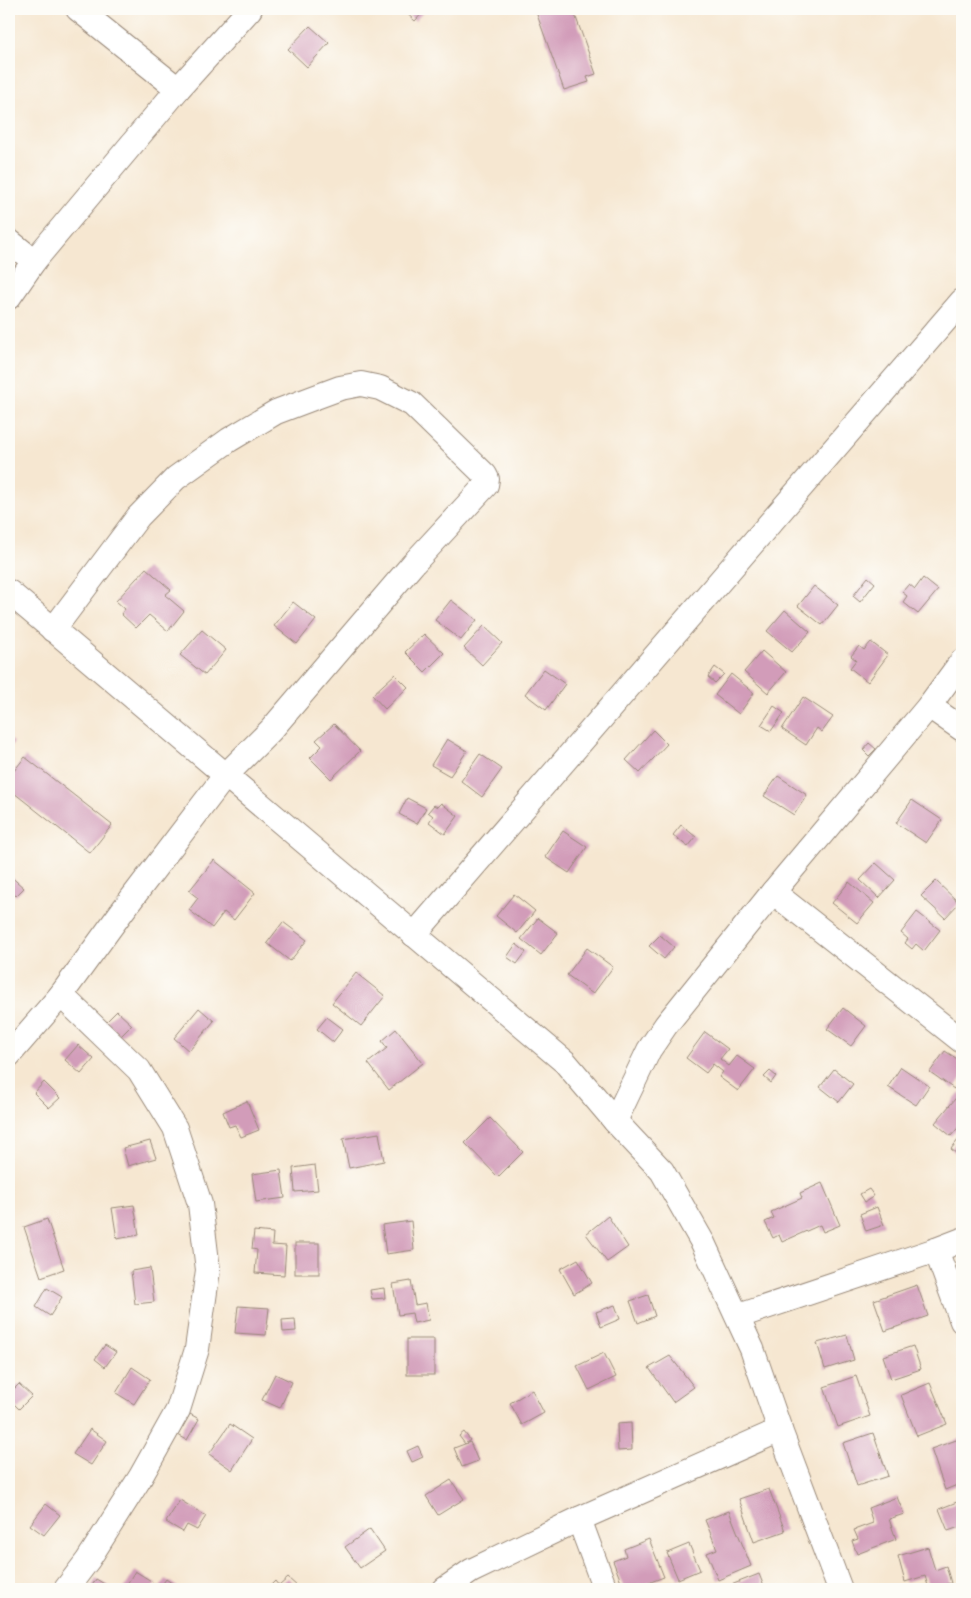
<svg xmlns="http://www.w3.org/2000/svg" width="971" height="1598" font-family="'Shantell Sans',sans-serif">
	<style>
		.building { fill: #d29cb9 }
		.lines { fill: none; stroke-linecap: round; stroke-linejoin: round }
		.minor-casing { stroke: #988878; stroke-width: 26 }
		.minor { stroke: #fff; stroke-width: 24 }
	</style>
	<rect width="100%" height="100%" fill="#fdfcf7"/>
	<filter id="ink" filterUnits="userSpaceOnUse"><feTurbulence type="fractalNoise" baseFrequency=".02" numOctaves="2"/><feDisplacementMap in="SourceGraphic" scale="10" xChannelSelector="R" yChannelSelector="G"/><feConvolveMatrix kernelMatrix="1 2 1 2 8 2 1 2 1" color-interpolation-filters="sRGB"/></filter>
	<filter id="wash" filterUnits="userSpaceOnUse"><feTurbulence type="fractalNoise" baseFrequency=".0096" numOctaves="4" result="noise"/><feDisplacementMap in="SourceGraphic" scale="20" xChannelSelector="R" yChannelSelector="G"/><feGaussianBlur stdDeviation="1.12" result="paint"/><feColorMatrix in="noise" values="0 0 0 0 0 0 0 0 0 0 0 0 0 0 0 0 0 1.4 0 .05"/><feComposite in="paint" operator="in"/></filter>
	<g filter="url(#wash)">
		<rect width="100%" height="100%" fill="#f6e7d1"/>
		<g id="blocks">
			<g class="building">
				<path d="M402,9h24l-11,12z"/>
				<path d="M535,9h38l23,65 -9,3 2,5 -25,8z"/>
				<path d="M310,26l19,17 -22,24 -19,-18z"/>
				<path d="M146,568l25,22 -6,5 19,16 -16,20 -19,-16 -13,13 -15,-14 4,-5 -9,-8z"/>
				<path d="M868,577l7,6 -15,19 -7,-6z"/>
				<path d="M923,578l15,12 -20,24 -15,-12 4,-6 -5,-4 7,-8 6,5z"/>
				<path d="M814,586l24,19 -16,20 -24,-19z"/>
				<path d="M451,600l26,20 -16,20 -26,-20z"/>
				<path d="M293,602l23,18 -19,24 -23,-18z"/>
				<path d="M785,610l25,22 -18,20 -25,-21z"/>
				<path d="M484,626l18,17 -20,22 -18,-17z"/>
				<path d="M202,630l24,20 -21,25 -25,-20z"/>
				<path d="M424,634l20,19 -19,19 -20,-20z"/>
				<path d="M871,642l17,13 -20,27 -18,-14 6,-8 -5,-4 8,-10 5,4z"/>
				<path d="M762,651l24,21 -18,21 -24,-21z"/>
				<path d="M715,667l9,7 -9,9 -7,-6z"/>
				<path d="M544,669l21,15 -19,26 -21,-16z"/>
				<path d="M395,674l13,13 -23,22 -13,-14z"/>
				<path d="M731,674l23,19 -15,21 -24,-19z"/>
				<path d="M803,697l30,20 -11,15 -5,-4 -11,17 -24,-16z"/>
				<path d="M774,706l10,7 -13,18 -10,-6z"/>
				<path d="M334,724l26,27 -29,28 -21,-21 12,-12 -6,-6z"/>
				<path d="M653,730l14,14 -27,29 -14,-13z"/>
				<path d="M9,738l5,4 -5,7z"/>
				<path d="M447,739l20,12 -17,25 -19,-11z"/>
				<path d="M869,743l7,6 -7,7 -6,-6z"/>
				<path d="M480,754l22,15 -20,28 -21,-16z"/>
				<path d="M25,757l87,68 -22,28 -81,-64v-12z"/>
				<path d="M778,776l29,19 -13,20 -30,-19z"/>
				<path d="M407,798l19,10 -9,16 -18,-10z"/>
				<path d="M912,800l30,20 -16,23 -30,-20z"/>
				<path d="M441,803l17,13 -13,18 -16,-12 4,-6 -5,-4 6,-7 3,2z"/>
				<path d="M681,825l15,12 -8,10 -15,-12z"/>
				<path d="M563,831l24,16 -18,26 -24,-16z"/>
				<path d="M214,860l41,33 -21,27 -10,-8 -12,16 -23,-18 9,-12 -9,-7z"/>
				<path d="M876,863l19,17 -16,18 -19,-18z"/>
				<path d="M9,875l15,13 -8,8 -7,-7z"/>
				<path d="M936,881l23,22 -14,15 -24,-22z"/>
				<path d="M849,882l25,21 -17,20 -25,-20z"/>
				<path d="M514,894l21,17 -18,22 -21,-17z"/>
				<path d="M917,912l23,18 -16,21 -8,-7 -4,5 -7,-6 3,-4 -7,-6z"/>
				<path d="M538,918l20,15 -17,22 -20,-16z"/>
				<path d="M283,922l24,18 -17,21 -23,-18z"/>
				<path d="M660,935l14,12 -10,12 -15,-13z"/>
				<path d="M516,944l10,8 -9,12 -10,-7z"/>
				<path d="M587,948l26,19 -20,27 -26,-19z"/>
				<path d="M356,973l29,23 -24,30 -29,-23z"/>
				<path d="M199,1008l15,13 -25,30 -15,-13z"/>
				<path d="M843,1008l23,18 -15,20 -24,-17z"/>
				<path d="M117,1011l15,14 -12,12 -14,-15z"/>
				<path d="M327,1017l16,12 -10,13 -16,-13z"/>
				<path d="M396,1029l27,34 -34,27 -21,-27 19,-15 -5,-7z"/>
				<path d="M705,1032l23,17 -8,10 9,7 8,-10 18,13 -17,22 -19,-14 4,-5 -10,-8 -7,9 -20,-15z"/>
				<path d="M78,1045l16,14 -13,15 -16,-14z"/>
				<path d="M945,1051l17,11v15l-8,12 -24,-17z"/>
				<path d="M901,1067l28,19 -13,19 -28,-18z"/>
				<path d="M834,1069l19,15 -14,18 -19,-15z"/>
				<path d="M770,1071l6,5 -5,7 -7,-6z"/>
				<path d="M44,1082l16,16 -11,10 -15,-15z"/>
				<path d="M960,1093l2,3v27l-11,13 -16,-13z"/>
				<path d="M247,1101l12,29 -18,7 -6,-12 -6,2 -6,-15z"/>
				<path d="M490,1118l33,34 -25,25 -33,-34z"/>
				<path d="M379,1133l5,28 -35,7 -6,-29z"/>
				<path d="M962,1135v23l-11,-9z"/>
				<path d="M150,1141l6,17 -28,8 -5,-18z"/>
				<path d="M315,1165l3,25 -23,2 -2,-24z"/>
				<path d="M281,1170l4,28 -29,4 -4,-28z"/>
				<path d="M822,1183l18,42 -17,7 -3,-7 -38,17 -3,-7 -6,3 -8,-16 9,-4 -3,-6 31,-14 -2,-5z"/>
				<path d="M869,1189l5,7 -9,6 -5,-8z"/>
				<path d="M134,1205l5,30 -22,4 -5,-31z"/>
				<path d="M877,1207l7,18 -18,6 -6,-17z"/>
				<path d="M608,1216l20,31 -21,15 -21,-28z"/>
				<path d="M47,1219l17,50 -23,8 -17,-50z"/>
				<path d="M411,1221l3,29 -28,4 -4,-29z"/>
				<path d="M254,1231l19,2 -1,12 14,1 -2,29 -29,-2 2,-23 -5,-1z"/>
				<rect x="295" y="1243" width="24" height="31"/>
				<path d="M578,1259l14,24 -18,11 -14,-25z"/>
				<path d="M150,1268l4,34 -19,2 -4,-33z"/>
				<path d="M411,1281l4,24 11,-2 3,17 -15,3 -2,-10 -14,2 -5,-31z"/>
				<path d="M917,1285l11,31 -43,15 -11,-31z"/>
				<path d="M47,1288l15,9 -12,19 -14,-9z"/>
				<path d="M384,1288l1,10 -13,1 -2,-9z"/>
				<path d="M648,1295l7,21 -17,7 -8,-22z"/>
				<path d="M615,1305l5,14 -19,8 -5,-15z"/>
				<path d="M238,1306l31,2 -3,27 -31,-2z"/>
				<path d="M295,1319l1,12 -13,1 -1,-12z"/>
				<path d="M847,1335l7,25 -29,9 -8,-26z"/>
				<rect x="407" y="1339" width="27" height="36"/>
				<path d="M105,1345l11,7 -11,15 -10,-8z"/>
				<path d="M913,1346l8,23 -30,10 -8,-23z"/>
				<path d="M604,1353l12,24 -27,13 -12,-24z"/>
				<path d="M670,1356l24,31 -21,15 -24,-34z"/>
				<path d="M132,1367l18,12 -16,25 -18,-11z"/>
				<path d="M275,1374l17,8 -12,26 -18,-8z"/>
				<path d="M856,1376l14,40 -32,11 -14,-40z"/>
				<path d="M930,1383l17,41 -30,12 -16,-41z"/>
				<path d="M19,1384l13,12 -13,13 -10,-10v-5z"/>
				<path d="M532,1390l12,23 -22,12 -12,-22z"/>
				<path d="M190,1414l9,5 -12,21 -9,-5z"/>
				<path d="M631,1423l1,27 -14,1 -1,-27z"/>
				<path d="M230,1424l22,15 -20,31 -23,-16z"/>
				<path d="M90,1429l17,12 -16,24 -18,-11z"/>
				<path d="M464,1432l6,8 -5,4 -6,-8z"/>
				<path d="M873,1433l15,43 -31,10 -14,-43z"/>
				<path d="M962,1438v45l-17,7 -14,-41z"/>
				<path d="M470,1442l8,19 -16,6 -8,-19z"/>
				<path d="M418,1446l5,11 -11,5 -5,-11z"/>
				<path d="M451,1480l13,19 -26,16 -12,-19z"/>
				<path d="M769,1489l16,42 -31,11 -15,-43z"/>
				<path d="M897,1497l7,17 -15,5 7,20 -39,15 -5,-13 6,-2 -4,-9 19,-7 -5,-15z"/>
				<path d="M180,1500l26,16 -9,14 -10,-5 -4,7 -17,-10z"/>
				<path d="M962,1500v26l-14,5 -9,-22z"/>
				<path d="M46,1504l14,11 -16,20 -14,-10z"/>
				<path d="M729,1511l22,55 -33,14 -11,-27 10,-4 -12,-29z"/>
				<path d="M370,1529l15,22 -25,17 -15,-21z"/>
				<path d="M649,1539l15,38 -32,12h-8l-11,-28 13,-5 -2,-7z"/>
				<path d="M689,1544l11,26 -22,9 -11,-26z"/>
				<path d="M928,1547l7,23 11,-4 5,17 -22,6 -4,-13 -20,6 -7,-26z"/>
				<path d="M135,1571l21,13 -4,5h-28z"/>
				<path d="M759,1574l6,15h-32l-2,-4z"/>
				<path d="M288,1578l10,9 -2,2h-29l8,-8 4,5z"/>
				<path d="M96,1579l17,10h-23z"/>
				<path d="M166,1579l14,10h-21z"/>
			</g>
		</g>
	</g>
	<g filter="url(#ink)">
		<use href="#blocks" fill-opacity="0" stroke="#988878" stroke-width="1"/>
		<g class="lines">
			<g class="minor-casing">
				<g id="minor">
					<path d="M78,9l100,80"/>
					<path d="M9,241l25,20"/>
					<path d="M9,297l25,-36 144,-172 72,-80"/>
					<path d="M9,592l556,470 50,59 47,50 41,72 49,106 28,81 60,159"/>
					<path d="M929,706l33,23"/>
					<path d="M773,892l189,149"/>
					<path d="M414,935l548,-634"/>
					<path d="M61,995l78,75 36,58 25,76 8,66 -11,79 -19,61 -38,68 -52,82 -22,29"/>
					<path d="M9,1055l52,-60 62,-85 102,-134 46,-46 142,-166 73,-79 1,-6 -2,-4 -73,-71 -32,-16 -19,-4 -21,4 -27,10 -37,14 -47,28 -53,38 -38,39 -85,113"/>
					<path d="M615,1121l34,-71 17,-25 107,-133 156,-186 33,-45"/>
					<path d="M936,1250l26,-10"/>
					<path d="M739,1316l197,-66 26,71"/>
					<path d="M579,1519l26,70"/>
					<path d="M445,1589l26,-18 108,-52 201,-89"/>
				</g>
			</g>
			<use href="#minor" class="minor"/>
		</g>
	</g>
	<rect width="971" height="1598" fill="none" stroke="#fdfcf7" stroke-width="30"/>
</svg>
